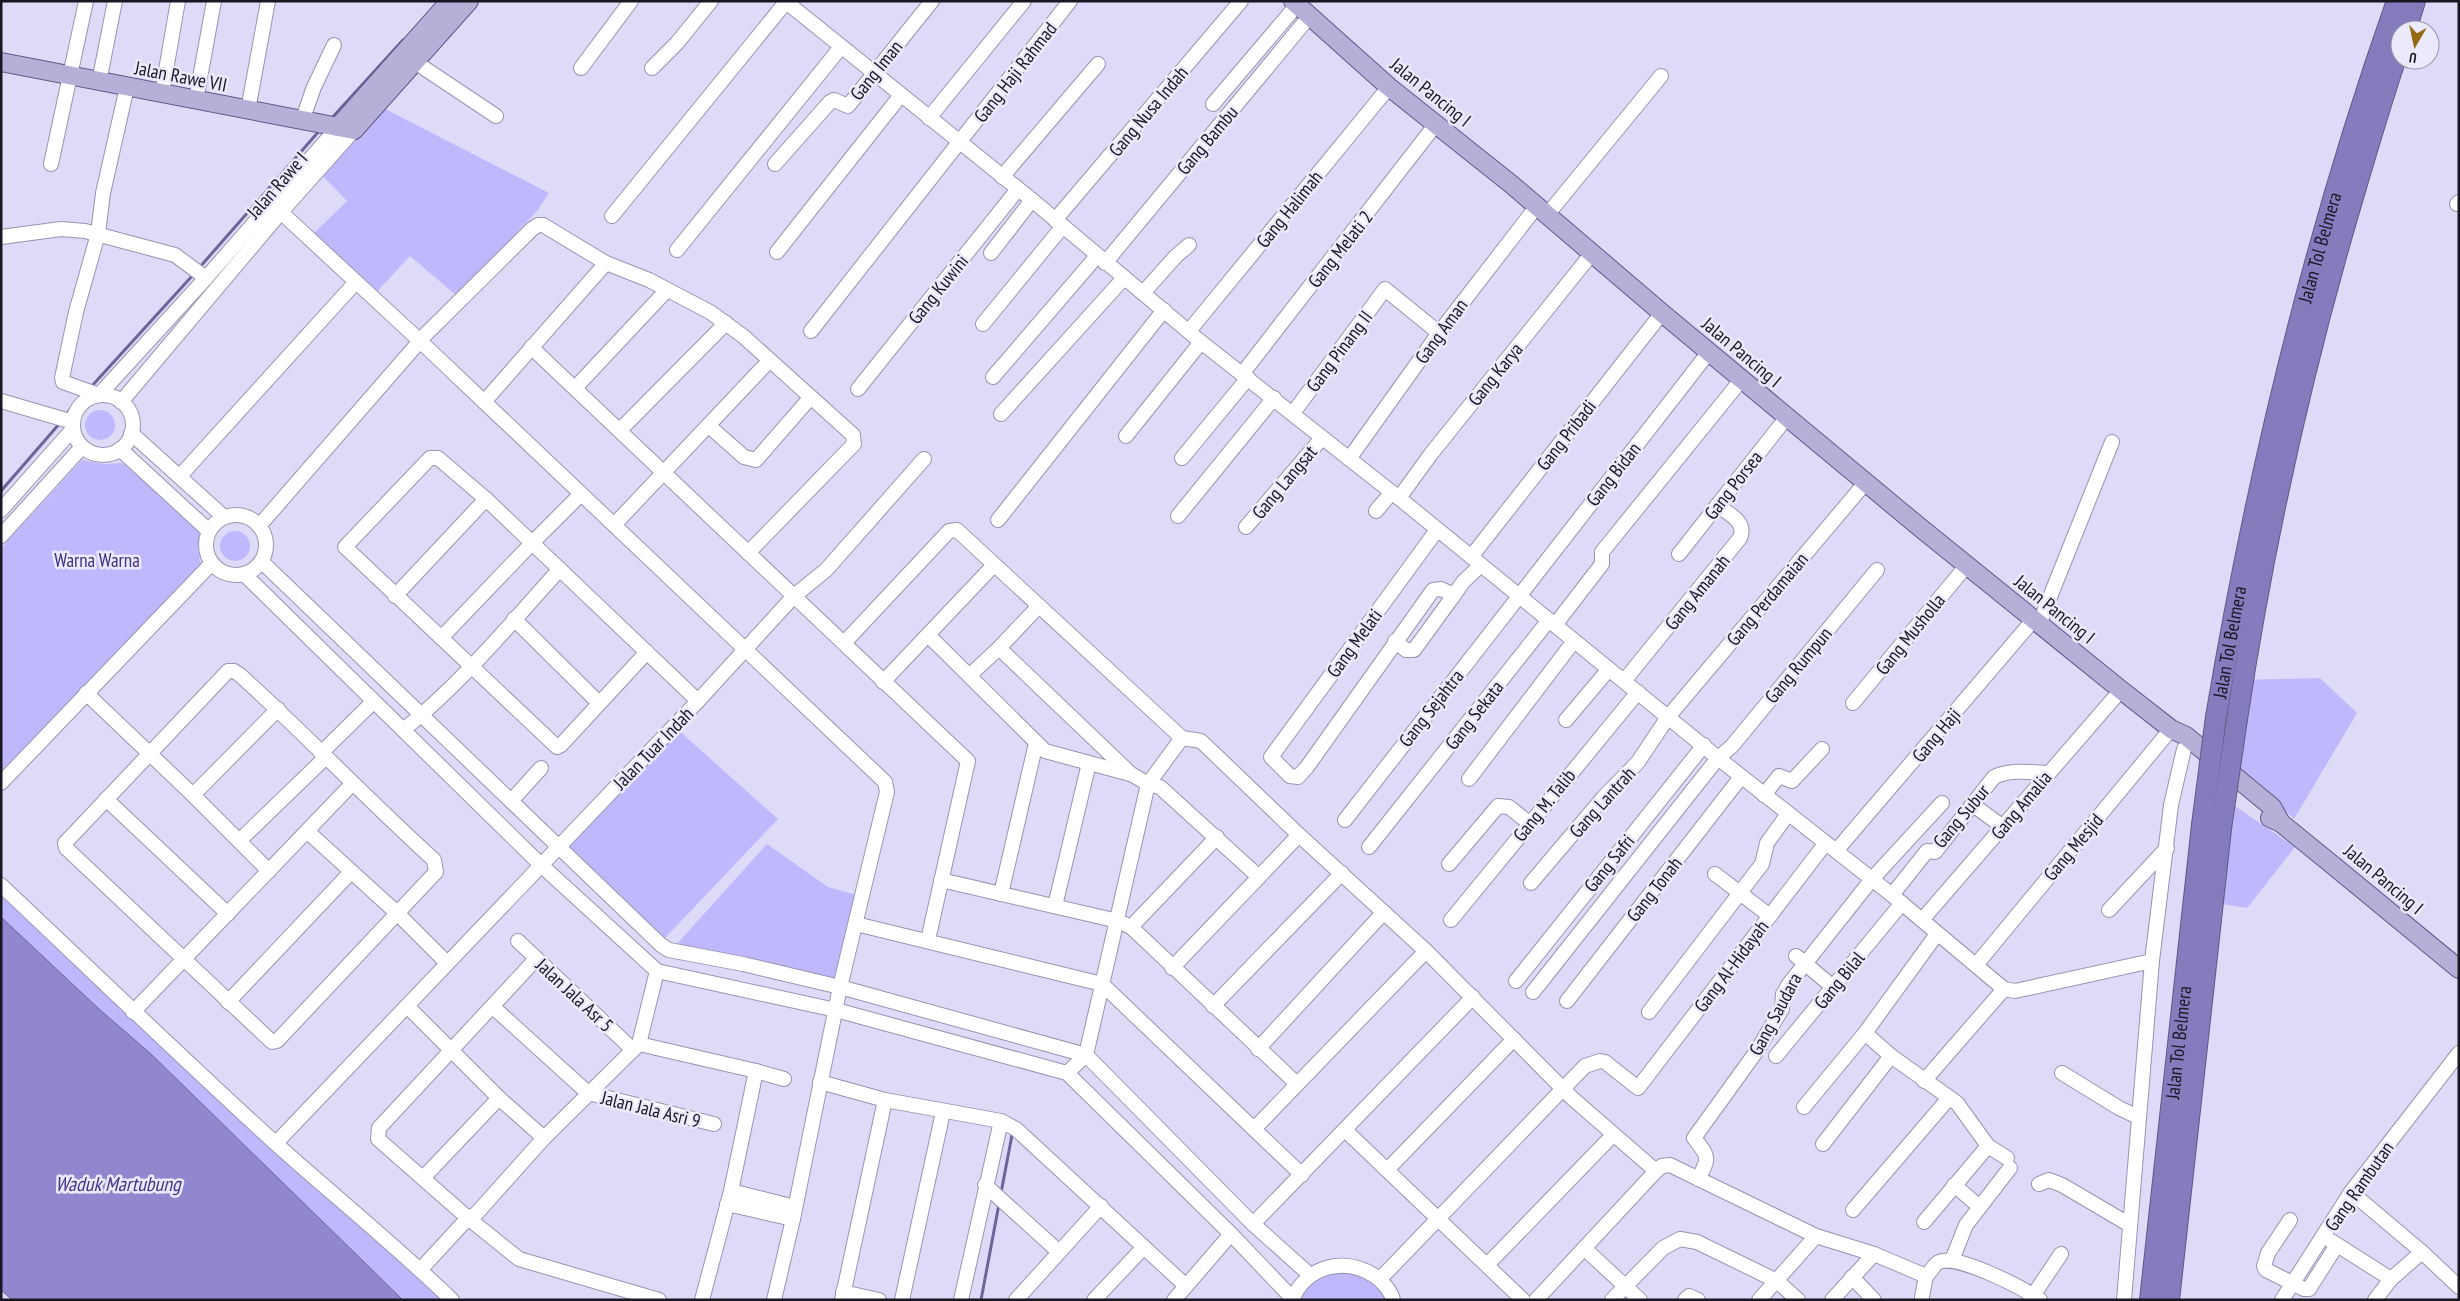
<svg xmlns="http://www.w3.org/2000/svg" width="2460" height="1301" font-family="'PT Sans Narrow',sans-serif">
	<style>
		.green { fill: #c0b8fd }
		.water { fill: #9187ce; stroke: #6d659a }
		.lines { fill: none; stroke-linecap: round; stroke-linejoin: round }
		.stream { stroke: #6d659a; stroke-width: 3 }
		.minor-casing { stroke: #9794b0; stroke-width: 16 }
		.major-casing { stroke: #5f5987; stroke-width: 20 }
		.highway-casing { stroke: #5f5987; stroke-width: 22 }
		.minor { stroke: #fff; stroke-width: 14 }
		.major { stroke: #b6b0d8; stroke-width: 18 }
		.highway { stroke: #857cbe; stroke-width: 20 }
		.highway-bridge-casing { stroke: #5f5987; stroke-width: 22; stroke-linecap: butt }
		.highway-bridge { stroke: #857cbe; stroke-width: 20 }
		.labels { text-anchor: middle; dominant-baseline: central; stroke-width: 5; stroke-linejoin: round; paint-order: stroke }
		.street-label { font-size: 19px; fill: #181722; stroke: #ebeafc }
		.park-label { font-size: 19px; fill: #422e81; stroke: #ebeafc }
		.water-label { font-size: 20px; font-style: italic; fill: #463386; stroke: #ebeafc }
	</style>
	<rect width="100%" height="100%" fill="#dedbf9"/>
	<g class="green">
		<path d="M385,109l164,84 -12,18 -80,85 -47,-40 -35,38 -63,-59 35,-34 -27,-28z"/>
		<circle cx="100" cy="425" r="15"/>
		<path d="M82,460l22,4 19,-1 78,68 -3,19 3,15 -200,209v-226z"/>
		<circle cx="235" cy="546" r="15"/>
		<path d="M2320,678l37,35 -63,106 -54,-51 3,-88z"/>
		<path d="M677,729l101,90 -113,119 -100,-92z"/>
		<path d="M2235,806l60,41 -48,61 -25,-4z"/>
		<path d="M767,844l61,43 32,9 -23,87 -161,-38z"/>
		<path d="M1,889l447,411h-44l-403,-383z"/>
		<path d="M1364,1269l29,31h-101l18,-25z"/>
	</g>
	<path class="water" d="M1,917l98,92 52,45 252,246h-391l-11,-10z"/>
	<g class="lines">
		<g class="stream">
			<path d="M330,120l73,-80"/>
			<path d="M199,268l121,-138"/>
			<path d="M90,388l103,-113"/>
			<path d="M65,416l18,-22"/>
			<path d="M1,491l59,-68"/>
			<path d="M1001,1193l11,-58"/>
			<path d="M981,1300l18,-96"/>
		</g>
		<g class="minor-casing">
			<g id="minor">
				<path d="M785,1l247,199 169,142 198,156 319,260 174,137 112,94 11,2 137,-30"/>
				<path d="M415,62l81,54"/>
				<path d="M581,68l50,-67"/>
				<path d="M652,68l25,-25 34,-42"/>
				<path d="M99,82l16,-81"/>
				<path d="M127,87l-24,106 -5,41 -22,78 -14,66 1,4 36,13 107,-117 132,-151"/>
				<path d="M162,93l16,-92"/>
				<path d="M196,100l18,-99"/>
				<path d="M1213,104l84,-99"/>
				<path d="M248,110l20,-109"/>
				<path d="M929,118l95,-117"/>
				<path d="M302,121l12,-34 20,-42"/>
				<path d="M51,164l35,-163"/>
				<path d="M775,164l55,-62 4,-2 14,6 84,-105"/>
				<path d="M1002,177l96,-113"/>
				<path d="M271,203l149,138 465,441 2,10 -47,195 -47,232 -19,81"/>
				<path d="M2457,204l2,-2"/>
				<path d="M1547,215l114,-139"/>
				<path d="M612,216l174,-214"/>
				<path d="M1055,220l186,-219"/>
				<path d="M1,237l60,-8 24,2 90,24 31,23"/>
				<path d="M677,250l164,-203"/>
				<path d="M777,252l124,-157"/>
				<path d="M991,253l41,-53"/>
				<path d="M1105,263l204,-246"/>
				<path d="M1143,293l33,-37 13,-11"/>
				<path d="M983,324l80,-98"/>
				<path d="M811,331l259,-330"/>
				<path d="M1189,331l200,-244"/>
				<path d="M531,347l437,414 -40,179"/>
				<path d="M1242,374l194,-250"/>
				<path d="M993,377l104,-121"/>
				<path d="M576,387l91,-97"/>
				<path d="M858,389l160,-200"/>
				<circle cx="103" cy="425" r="30"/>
				<path d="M1,401l72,21"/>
				<path d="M121,402l160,-190 73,-82"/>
				<path d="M484,402l122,-139"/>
				<path d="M1293,413l92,-124 54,44"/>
				<path d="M1001,414l123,-136"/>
				<path d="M709,426l35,31 12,3 54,-62"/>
				<path d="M620,430l106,-107"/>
				<path d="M131,433l93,84"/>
				<path d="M1126,436l75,-94"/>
				<path d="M120,449l89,82"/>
				<path d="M1182,458l66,-80"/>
				<path d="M1349,459l90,-126 98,-127"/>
				<path d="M180,476l175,-193"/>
				<path d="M1399,498l32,-44 162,-202"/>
				<path d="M1,510l72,-81"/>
				<path d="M1376,511l16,-19"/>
				<circle cx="236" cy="545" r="30"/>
				<path d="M1178,516l96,-118"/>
				<path d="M998,520l166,-210"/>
				<path d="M614,525l155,-164"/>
				<path d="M259,526l167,-192 106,-105 6,-4h5l63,38 43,17 61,32 33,24 110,99 1,9 -106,109"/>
				<path d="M1246,527l76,-89"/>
				<path d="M1437,530l-166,227 19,19 8,1 9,-10 126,-177 8,-1 13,6 9,-13 18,-17"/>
				<path d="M1,536l81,-89"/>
				<path d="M1679,554l108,-137"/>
				<path d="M1471,557l191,-244"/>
				<path d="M261,561l400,384 8,5 74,14 97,23 246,68 167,169 57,51"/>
				<path d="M244,574l297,291 116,106 179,39 231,63 164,161 61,64"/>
				<path d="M395,596l91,-97"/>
				<path d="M514,619l85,84"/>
				<path d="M2040,622l72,-180"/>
				<path d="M1555,625l47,-61v-12l140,-173"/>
				<path d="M928,635l117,116 85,23"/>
				<path d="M441,638l91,-95 49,-49"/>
				<path d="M1395,641l11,9h8l40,-55"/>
				<path d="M844,643l105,-112 8,-1 225,208 19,3 98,94 127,116 146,147 84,73"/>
				<path d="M999,648l132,126 17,10 12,3 99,90"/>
				<path d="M647,652l-86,93 -4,2 -212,-200 85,-89h8l48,41 212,202"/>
				<path d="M228,671h6l6,4c66,60 128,125 194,185l2,12 -159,169 -5,1 -206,-194 -1,-5z"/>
				<path d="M970,675l29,-27 39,-41"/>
				<path d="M1624,681l116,-143c7,-16 -11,-24 -23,-33"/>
				<path d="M883,682l111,-117"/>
				<path d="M86,693l107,102 76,76"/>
				<path d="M1853,703l114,-138"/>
				<path d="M1566,720l43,-51"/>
				<path d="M403,730c58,-46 107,-106 157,-161"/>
				<path d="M321,753l52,-51"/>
				<path d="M1469,779l105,-138"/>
				<path d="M1,783l211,-220"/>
				<path d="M193,795l85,-86"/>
				<path d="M1764,795l15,-19 13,5 30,-32"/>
				<path d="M106,799l122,115"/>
				<path d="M511,801l30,-33"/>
				<path d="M1972,804l31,23"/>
				<path d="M1345,820l364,-468"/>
				<path d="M307,831l91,83 49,49"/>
				<path d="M239,841l86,-83"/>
				<path d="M1369,847l180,-227"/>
				<path d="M1836,851l199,-233"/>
				<path d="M1449,864l49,-58 11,1 20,16"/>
				<path d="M1715,874l55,42"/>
				<path d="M941,880l177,41 13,6 166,157"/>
				<path d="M1531,883l72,-85 35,-36 30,-45 198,-235"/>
				<path d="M1,885c91,86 181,173 273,257 59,53 121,103 178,158"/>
				<path d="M1001,894l35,-151"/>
				<path d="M1892,895l35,-44 8,1 59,-75c16,-8 36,-5 53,-4"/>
				<path d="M1055,906l34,-143"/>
				<path d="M2109,910l58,-62"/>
				<path d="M1451,920l187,-228"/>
				<path d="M1922,920l199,-230"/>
				<path d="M856,924l246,60 200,191"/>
				<path d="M1131,927l86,-90"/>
				<path d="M518,941l114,108"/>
				<path d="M1796,956l37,31"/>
				<path d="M536,959l-157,169 -1,11 90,79 51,41 140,41"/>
				<path d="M1976,965l195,-236"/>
				<path d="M1172,968l127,-133"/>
				<path d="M1516,981l188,-236"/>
				<path d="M1533,992l185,-234 14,-12 145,-176"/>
				<path d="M1567,1001l174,-224"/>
				<path d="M228,1002l123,-130"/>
				<path d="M1213,1006l129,-133"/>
				<path d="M408,1007l91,91 45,40"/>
				<path d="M493,1007l95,86 126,31"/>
				<path d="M133,1012l219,-228"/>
				<path d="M1649,1012l113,-148 5,-21 21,-29"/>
				<path d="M1865,1033l26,23 66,47 31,43 19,12"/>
				<path d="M639,1044l117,27 -25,120 -29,109"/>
				<path d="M1258,1049l126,-137"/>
				<path d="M1776,1056l126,-153"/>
				<path d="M756,1071l28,8"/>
				<path d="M1067,1073l19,-18 62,-271 34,-46"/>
				<path d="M2062,1073l57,35 19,9"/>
				<path d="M1924,1081l80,-92"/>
				<path d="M820,1082l65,18 116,21 15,8 170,157"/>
				<path d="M1804,1107l61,-74 72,-99"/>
				<path d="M1254,1129l172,-178"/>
				<path d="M1345,1130l178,170"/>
				<path d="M276,1143l422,-442 96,-105 32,-26 98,-111"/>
				<path d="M1823,1144l68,-88"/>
				<path d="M1387,1170l127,-131"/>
				<path d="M423,1178l76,-80"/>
				<path d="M1698,1179c12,-22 11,-22 -4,-41l62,-86 26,-43 1,-15 6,-10 83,-105 70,-76"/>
				<path d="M2039,1184l10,-4 13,5 68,40"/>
				<path d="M985,1185l74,67"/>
				<path d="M1954,1185l26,22"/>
				<path d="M731,1191l64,16"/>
				<path d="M2351,1192l71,60 -31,27 -16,21"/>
				<path d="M727,1204l66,15"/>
				<path d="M1853,1210l96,-112"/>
				<path d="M2290,1220l-22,33 -4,13 2,4 38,19h5l28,-44"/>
				<path d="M1924,1222l64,-76"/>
				<path d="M1253,1224l220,-227"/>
				<path d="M2331,1241l60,38"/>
				<path d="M1584,1248l56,52"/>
				<path d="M2422,1252l37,35"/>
				<path d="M1952,1260l14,-35 44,-57"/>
				<path d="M1487,1265l126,-130"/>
				<path d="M421,1269l47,-51 8,-4 68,-76 95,-94 18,-73"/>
				<path d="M1852,1277l22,23"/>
				<path d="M1380,1279l205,-213 15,-5 5,1 33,26 187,-244"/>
				<path d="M843,1292l36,8"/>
				<path d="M1922,1297l4,-21"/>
				<path d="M842,1300l43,-200"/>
				<path d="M902,1300l41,-188"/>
				<path d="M961,1300l40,-179"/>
				<path d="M1016,1300l85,-94"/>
				<path d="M1094,1300l50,-53"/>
				<path d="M1174,1300l57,-66"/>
				<path d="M1292,1300c14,-34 52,-44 83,-24 7,5 16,15 18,24"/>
				<path d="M1536,1300l120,-129 6,-5 8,-1 146,71 58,18 52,22c5,-4 8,-12 13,-14 19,-8 84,26 101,38"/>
				<path d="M1612,1300l51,-52 17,-9 17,3 80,39 21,19"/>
				<path d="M1685,1300l4,-4 9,4"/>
				<path d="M1759,1300l57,-64"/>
				<path d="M1832,1300l42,-46"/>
				<path d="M2030,1300l31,-46"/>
				<path d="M2124,1300l28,-339 19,-156 13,-56"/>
				<path d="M2282,1300l69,-108 108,-139"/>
			</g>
		</g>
		<g class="major-casing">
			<g id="major">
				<path d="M1293,1l96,86 122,97 151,129 255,212 204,165 50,39 15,7 86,71 9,16"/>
				<path d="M1,62l353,68 115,-129"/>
				<path d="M338,127l112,-126"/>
				<path d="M2270,818l11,5 48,39 130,107"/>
			</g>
		</g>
		<g class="highway-casing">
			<g id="highway">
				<path d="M2406,30l9,-29"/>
				<path id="s1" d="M2216,717c41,-244 98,-482 181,-716"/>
				<path d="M2237,719c27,-180 67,-358 119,-532 14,-47 28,-95 44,-141"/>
				<path id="s2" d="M2150,1300l52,-475"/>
				<path d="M2169,1300l52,-471"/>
			</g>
		</g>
		<use href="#minor" class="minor"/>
		<use href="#major" class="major"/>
		<use href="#highway" class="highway"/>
		<g class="highway-bridge-casing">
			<g id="highway-bridge">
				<path d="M2202,825l14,-108"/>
				<path d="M2221,829l16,-110"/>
			</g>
		</g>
		<use href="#highway-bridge" class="highway-bridge"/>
	</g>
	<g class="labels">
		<g class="street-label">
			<text transform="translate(876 70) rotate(-51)">Gang Iman</text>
			<text transform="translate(1015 72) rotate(-52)">Gang Haji Rahmad</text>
			<text transform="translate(181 76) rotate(11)">Jalan Rawe VII</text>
			<text transform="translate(1431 92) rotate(39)">Jalan Pancing I</text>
			<text transform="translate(1148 111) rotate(-50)">Gang Nusa Indah</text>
			<text transform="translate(1207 140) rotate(-50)">Gang Bambu</text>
			<text transform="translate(277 185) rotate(-49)">Jalan Rawe I</text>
			<text transform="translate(1289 209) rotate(-51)">Gang Halimah</text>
			<text stroke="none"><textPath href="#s1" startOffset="481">Jalan Tol Belmera</textPath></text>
			<text transform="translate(1340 249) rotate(-52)">Gang Melati 2</text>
			<text transform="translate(938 289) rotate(-51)">Gang Kuwini</text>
			<text transform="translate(1441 331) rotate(-54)">Gang Aman</text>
			<text transform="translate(1339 351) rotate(-53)">Gang Pinang II</text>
			<text transform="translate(1742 352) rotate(40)">Jalan Pancing I</text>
			<text transform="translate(1495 374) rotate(-51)">Gang Karya</text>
			<text transform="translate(1566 435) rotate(-52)">Gang Pribadi</text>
			<text transform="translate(1613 474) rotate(-52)">Gang Bidan</text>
			<text transform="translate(1284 482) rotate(-50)">Gang Langsat</text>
			<text transform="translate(1733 485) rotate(-52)">Gang Porsea</text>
			<text transform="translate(1697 592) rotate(-51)">Gang Amanah</text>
			<text transform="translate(1767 599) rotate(-50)">Gang Perdamaian</text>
			<text transform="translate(2055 609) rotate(39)">Jalan Pancing I</text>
			<text transform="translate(1910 634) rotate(-51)">Gang Musholla</text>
			<text stroke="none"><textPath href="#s1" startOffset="76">Jalan Tol Belmera</textPath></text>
			<text transform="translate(1354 643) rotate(-54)">Gang Melati</text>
			<text transform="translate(1798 665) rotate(-50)">Gang Rumpun</text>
			<text transform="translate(1431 708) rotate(-52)">Gang Sejahtra</text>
			<text transform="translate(1474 715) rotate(-52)">Gang Sekata</text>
			<text transform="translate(1936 735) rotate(-50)">Gang Haji</text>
			<text transform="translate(653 748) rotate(-46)">Jalan Tuar Indah</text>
			<text transform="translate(1602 802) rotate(-48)">Gang Lantrah</text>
			<text transform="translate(1544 805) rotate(-51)">Gang M. Talib</text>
			<text transform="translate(2021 805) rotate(-50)">Gang Amalia</text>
			<text transform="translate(1961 816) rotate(-50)">Gang Subur</text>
			<text transform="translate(2073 847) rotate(-50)">Gang Mesjid</text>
			<text transform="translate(1609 863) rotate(-51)">Gang Safri</text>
			<text transform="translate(2384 879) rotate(40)">Jalan Pancing I</text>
			<text transform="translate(1654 889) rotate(-52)">Gang Tonah</text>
			<text transform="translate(1731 966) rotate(-53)">Gang Al-Hidayah</text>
			<text transform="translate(1839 980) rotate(-51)">Gang Bilal</text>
			<text transform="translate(575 995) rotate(43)">Jalan Jala Asr 5</text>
			<text transform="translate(1775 1014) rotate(-62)">Gang Saudara</text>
			<text stroke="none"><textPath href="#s2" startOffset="259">Jalan Tol Belmera</textPath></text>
			<text transform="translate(651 1109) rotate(14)">Jalan Jala Asri 9</text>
			<text transform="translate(2359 1186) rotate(-55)">Gang Rambutan</text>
		</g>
		<g class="park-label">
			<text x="97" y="560">Warna Warna</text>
		</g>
		<g class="water-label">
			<text x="118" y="1184">Waduk Martubung</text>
		</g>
	</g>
	<rect width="2460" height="1301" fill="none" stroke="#181722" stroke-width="5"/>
	<g transform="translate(2415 45) rotate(189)"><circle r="24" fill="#ebeafc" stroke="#9796a5"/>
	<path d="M0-4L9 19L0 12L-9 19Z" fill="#946b15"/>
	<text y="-8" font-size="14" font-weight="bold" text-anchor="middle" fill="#181722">U</text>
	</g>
</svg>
